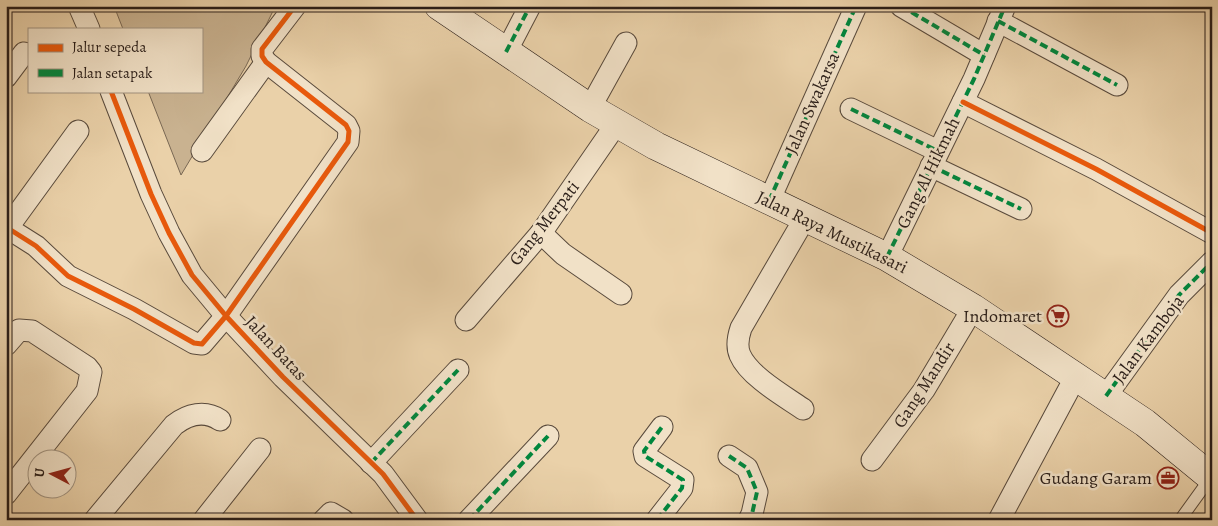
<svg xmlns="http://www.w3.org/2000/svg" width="1218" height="526" font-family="Alegreya,serif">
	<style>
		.green { fill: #c9b290; stroke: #796854 }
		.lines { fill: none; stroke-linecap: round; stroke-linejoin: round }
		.lane-casing { stroke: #594a3c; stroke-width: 13 }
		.street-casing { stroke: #594a3c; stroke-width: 23 }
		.secondary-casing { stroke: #291d18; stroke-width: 29 }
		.lane { stroke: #f1e1c7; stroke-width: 11 }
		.street { stroke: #f1e1c7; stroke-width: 21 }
		.secondary { stroke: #f1e1c7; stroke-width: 28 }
		.quiet { stroke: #00873e; stroke-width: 4; stroke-dasharray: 8 4; stroke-linecap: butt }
		.cycleway-casing { stroke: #f1e1c7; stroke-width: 8 }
		.cycleway { stroke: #e8590c; stroke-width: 5 }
		.labels { text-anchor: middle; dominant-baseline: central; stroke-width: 5; stroke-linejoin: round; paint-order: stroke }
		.street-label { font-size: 18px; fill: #291d18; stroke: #f1e1c7 }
		.poi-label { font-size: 18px; fill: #291d18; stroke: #f1e1c7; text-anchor: end }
	</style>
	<rect width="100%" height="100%" fill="#ead1a9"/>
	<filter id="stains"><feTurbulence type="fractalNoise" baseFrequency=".004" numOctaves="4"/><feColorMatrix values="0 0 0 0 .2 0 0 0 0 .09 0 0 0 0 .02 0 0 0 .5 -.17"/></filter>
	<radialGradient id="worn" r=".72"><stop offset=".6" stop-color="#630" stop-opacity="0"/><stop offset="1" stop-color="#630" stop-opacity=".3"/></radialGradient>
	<path class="green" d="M114,6h152l7,5 -27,55 -65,109 -33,-84h53v-62h-78z"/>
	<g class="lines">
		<g class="lane-casing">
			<path id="lane" d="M1180,520l31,-43"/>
		</g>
		<g class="street-casing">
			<g id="street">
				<path d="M79,6l10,23"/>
				<path d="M901,6l83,49"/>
				<path d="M998,21l119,64"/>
				<path d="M506,52l24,-46"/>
				<path d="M6,77l18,-24"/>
				<path d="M111,91l40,103 18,39 23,42 34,41 57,61 100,97 34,46"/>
				<path d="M963,102l133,67 116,64"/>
				<path d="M590,108l36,-65"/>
				<path d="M851,109l87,42"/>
				<path d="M202,151l64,-89"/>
				<path d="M931,166l90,43"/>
				<path d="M769,201l87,-195"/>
				<path d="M6,227l30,19 32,30 66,33 60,34 8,1 24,-28 122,-174 1,-11 -3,-6 -80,-63 -4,-6v-7l33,-43"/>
				<path d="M6,230l72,-99"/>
				<path d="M541,233l22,21 58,40"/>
				<path d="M887,257l87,-178 31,-73"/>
				<path d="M466,320l75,-87 76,-110"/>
				<path d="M6,345l13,-15 13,1 55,36 4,5 -4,19 -81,103"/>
				<path d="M1106,396l73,-101 33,-33"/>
				<path d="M803,409c-19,-13 -54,-33 -63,-54 -4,-9 -2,-18 1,-27l64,-110"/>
				<path d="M729,456l18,12 10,24 -5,22 -3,6"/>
				<path d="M872,460l52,-70 49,-82"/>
				<path d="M371,463l87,-93"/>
				<path d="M95,520l79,-95c14,-11 31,-15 46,-5"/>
				<path d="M204,520l56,-71"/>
				<path d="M324,520l7,-7 12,7"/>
				<path d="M469,520l79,-84"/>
				<path d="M657,520l25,-32 1,-8 -38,-24 -1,-5 18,-24"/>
				<path d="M999,520l77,-144"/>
			</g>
		</g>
		<g class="secondary-casing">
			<path id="secondary" d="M439,6l151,102 66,38 231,111 86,51 172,115 67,55"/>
		</g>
		<use href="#lane" class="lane"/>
		<use href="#street" class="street"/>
		<use href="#secondary" class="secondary"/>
		<g class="quiet">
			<path d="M901,6l83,49"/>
			<path d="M998,21l119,64"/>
			<path d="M506,52l24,-46"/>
			<path d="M851,109l87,42"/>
			<path d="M931,166l90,43"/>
			<path d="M769,201l87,-195"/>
			<path d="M887,257l87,-178 31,-73"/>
			<path d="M1106,396l73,-101 33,-33"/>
			<path d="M729,456l18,12 10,24 -5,22 -3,6"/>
			<path d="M371,463l87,-93"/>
			<path d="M469,520l79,-84"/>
			<path d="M657,520l25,-32 1,-8 -38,-24 -1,-5 18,-24"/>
		</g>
		<g class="cycleway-casing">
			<g id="cycleway">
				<path d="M111,91l40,103 18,39 23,42 34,41 57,61 100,97 34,46"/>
				<path d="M963,102l133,67 116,64"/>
				<path d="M6,227l30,19 32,30 66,33 60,34 8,1 24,-28 122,-174 1,-11 -3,-6 -80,-63 -4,-6v-7l33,-43"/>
			</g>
		</g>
		<use href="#cycleway" class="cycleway"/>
	</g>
	<defs>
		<g id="supermarket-ring" transform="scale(1.125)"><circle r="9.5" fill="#f1e1c7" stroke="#8f2418" stroke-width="1.5"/><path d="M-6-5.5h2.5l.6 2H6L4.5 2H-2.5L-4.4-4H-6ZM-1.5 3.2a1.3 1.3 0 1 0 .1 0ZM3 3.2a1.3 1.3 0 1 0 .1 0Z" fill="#8f2418"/></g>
		<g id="office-ring" transform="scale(1.125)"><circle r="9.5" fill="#f1e1c7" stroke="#8f2418" stroke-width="1.5"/><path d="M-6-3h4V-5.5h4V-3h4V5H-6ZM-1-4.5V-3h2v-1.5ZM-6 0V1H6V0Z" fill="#8f2418"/></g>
	</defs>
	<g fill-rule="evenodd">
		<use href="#supermarket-ring" x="1058" y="316"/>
		<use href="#office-ring" x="1168" y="478"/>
	</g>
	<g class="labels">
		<g class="street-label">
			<text transform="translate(812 103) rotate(-66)">Jalan Swakarsa</text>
			<text transform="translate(928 173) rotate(-64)">Gang Al Hikmah</text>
			<text transform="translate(544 223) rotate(-52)">Gang Merpati</text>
			<text transform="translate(832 232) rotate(26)">Jalan Raya Mustikasari</text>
			<text transform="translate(1148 339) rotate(-53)">Jalan Kamboja</text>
			<text transform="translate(276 348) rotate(47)">Jalan Batas</text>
			<text transform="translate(924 385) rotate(-57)">Gang Mandir</text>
		</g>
		<g class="poi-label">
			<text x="1042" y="316">Indomaret</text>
			<text x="1152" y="478">Gudang Garam</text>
		</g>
	</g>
	<rect width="1218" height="526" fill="none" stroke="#ead1a9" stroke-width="25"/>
	<rect x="8" y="8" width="1203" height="511" fill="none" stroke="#291d18" stroke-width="2.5"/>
	<rect x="12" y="12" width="1193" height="501" fill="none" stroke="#291d18"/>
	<rect x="28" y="28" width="175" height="65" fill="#f1e1c7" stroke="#a19381"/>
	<rect x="38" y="44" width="25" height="8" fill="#e8590c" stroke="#a19381"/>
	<text x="72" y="52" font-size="15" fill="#291d18">Jalur sepeda</text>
	<rect x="38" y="69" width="25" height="8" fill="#00873e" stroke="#a19381"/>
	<text x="72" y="78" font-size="15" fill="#291d18">Jalan setapak</text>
	<g transform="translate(52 474) rotate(276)"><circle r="24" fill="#f1e1c7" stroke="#a19381"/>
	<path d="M0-4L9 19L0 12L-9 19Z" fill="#8f2418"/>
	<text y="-8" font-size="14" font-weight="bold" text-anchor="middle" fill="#291d18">U</text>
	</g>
	<rect width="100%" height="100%" filter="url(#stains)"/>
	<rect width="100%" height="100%" fill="url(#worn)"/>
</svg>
